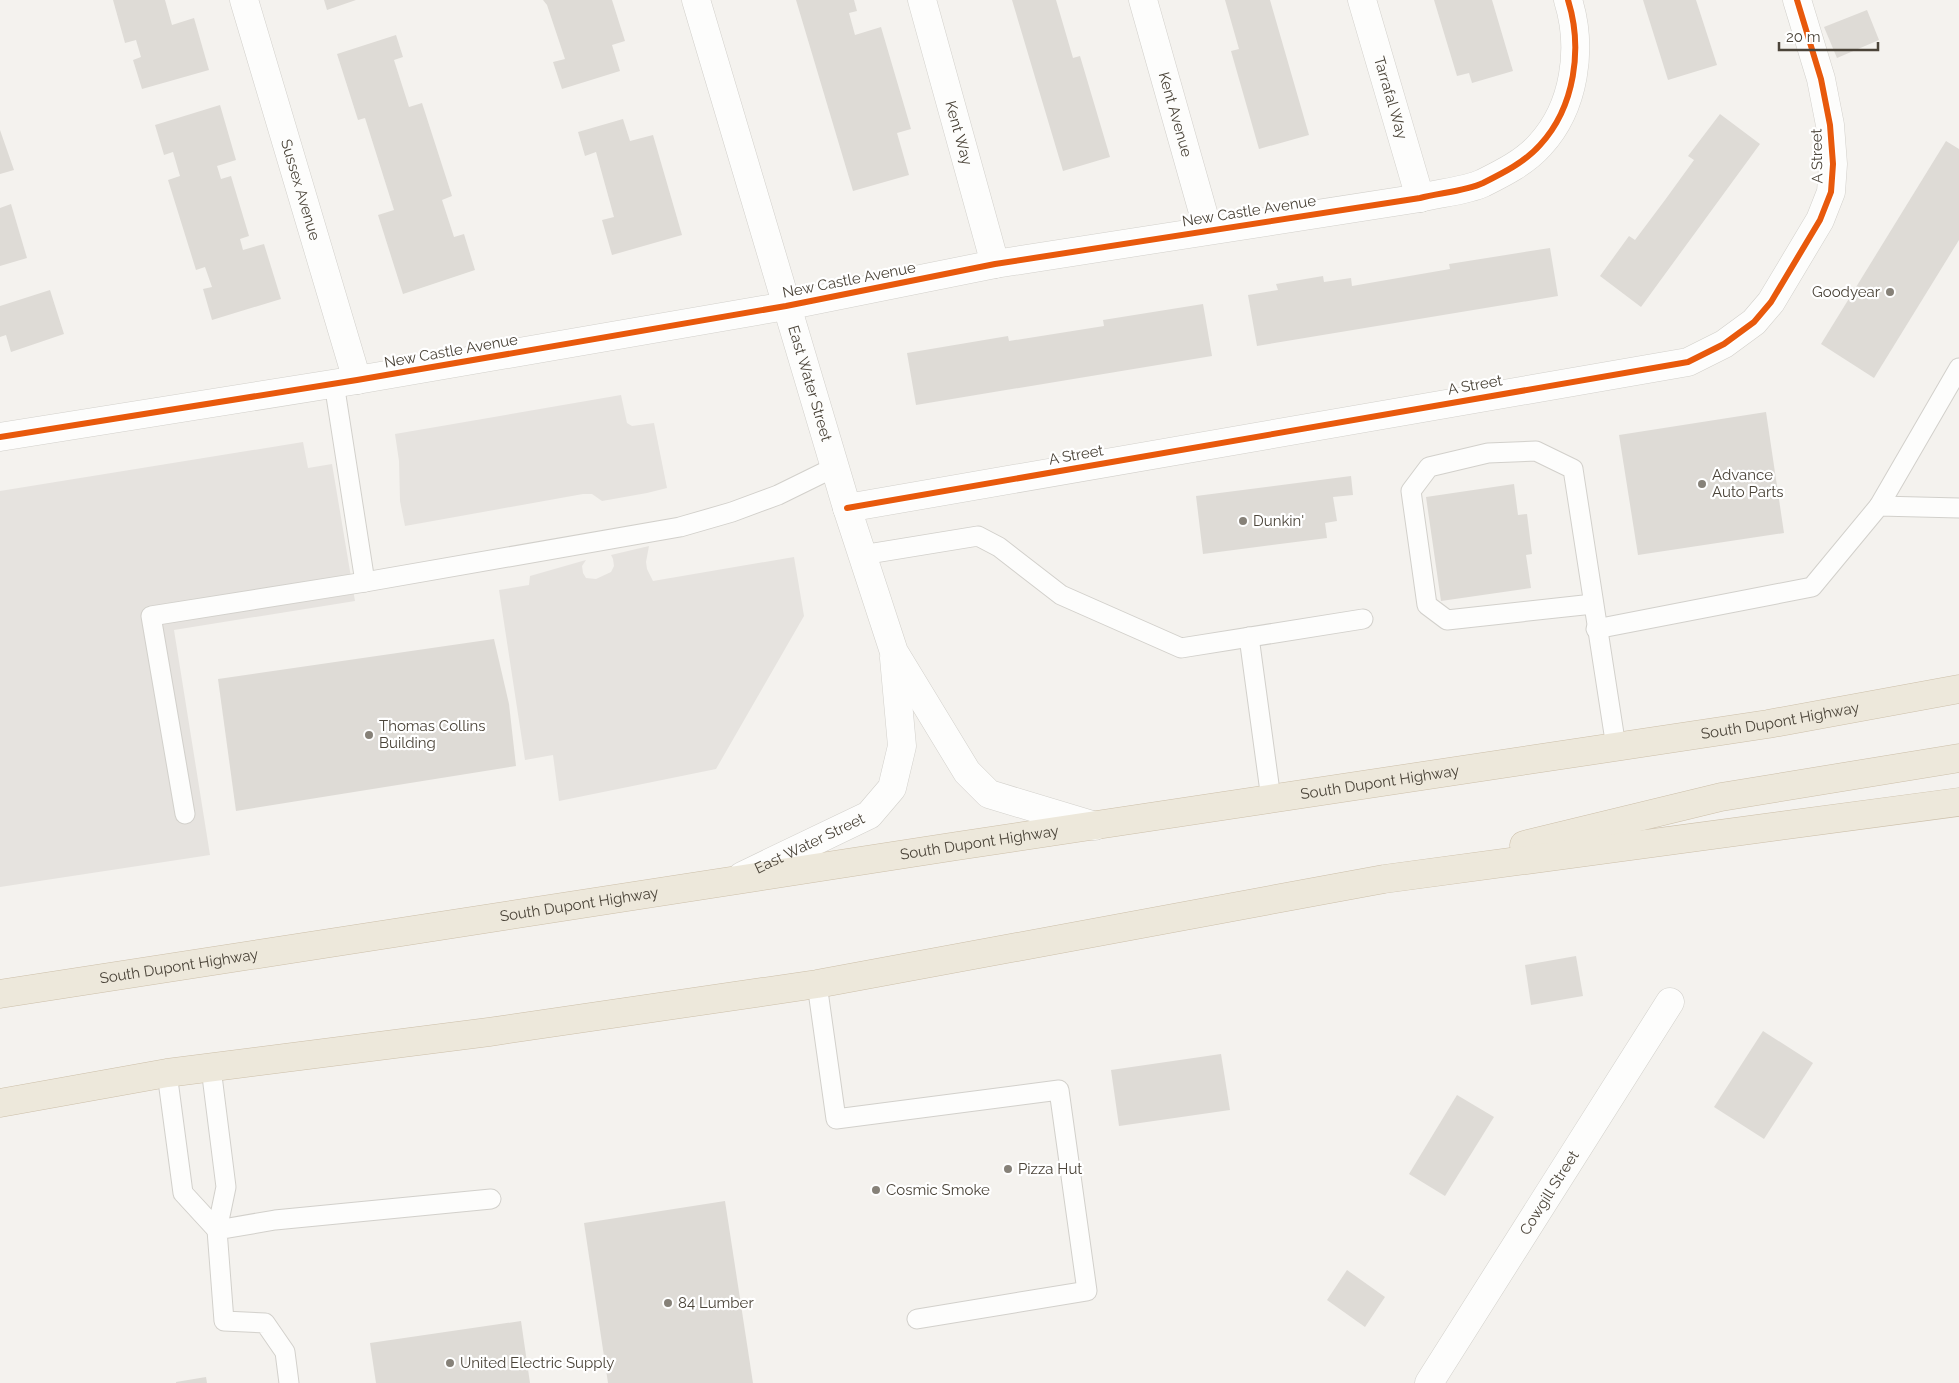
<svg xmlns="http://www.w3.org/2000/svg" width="1959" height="1383" font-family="Raleway,sans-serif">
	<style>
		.parking { fill: #e6e3df }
		.building { fill: #dedbd6 }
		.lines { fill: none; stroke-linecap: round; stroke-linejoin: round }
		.lane-casing { stroke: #d2d0cb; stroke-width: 21 }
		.street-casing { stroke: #d2d0cb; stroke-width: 29 }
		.highway-casing { stroke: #ccbfa9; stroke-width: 29 }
		.lane { stroke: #fdfdfc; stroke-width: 19 }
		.street { stroke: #fdfdfc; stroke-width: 28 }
		.highway { stroke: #ede8db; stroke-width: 28 }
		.cycleway-casing { stroke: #fff; stroke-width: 9 }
		.cycleway { stroke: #e8590c; stroke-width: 6 }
		.poi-dot { fill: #868178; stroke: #fff; stroke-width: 2 }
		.labels { text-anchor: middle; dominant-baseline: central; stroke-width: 4.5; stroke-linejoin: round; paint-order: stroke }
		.street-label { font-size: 15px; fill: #4b4439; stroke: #fff }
		.poi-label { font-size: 15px; fill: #4b4439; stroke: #fff; text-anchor: start }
	</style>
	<rect width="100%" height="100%" fill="#f4f2ee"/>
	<g class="parking">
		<path d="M621,395l6,28 5,3 22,-3 13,65 -20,5 -45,8 -10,-7h-9l-178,32 -5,-25 -1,-40 -4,-27z"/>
		<path d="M303,442l5,26 24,-4 23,137 -181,29 36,225 -210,32v-396z"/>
		<path d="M649,546l-3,16 1,7 6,12 141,-24 10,59 -88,153 -157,32 -6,-46 -28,5 -26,-170 30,-5 1,-9 56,-16 -4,6 1,7 3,5 10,1 15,-7 3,-6 -1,-7 -2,-4z"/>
	</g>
	<g class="building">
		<path d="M113,0h52l7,25 22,-7 15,52 -67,19 -9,-29 8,-3 -5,-17 -11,3z"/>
		<path d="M324,0h32l-29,10z"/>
		<path d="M543,0h69l13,41 -13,4 8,26 -58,18 -9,-27 12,-3 -18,-54z"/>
		<path d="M796,0h58l3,11 -8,2 6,22 26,-8 30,102 -14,4 12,42 -56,16z"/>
		<path d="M1012,0h44l17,58 7,-2 30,101 -47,14z"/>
		<path d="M1225,0h45l39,135 -50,14 -28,-98 8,-2z"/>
		<path d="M1434,0h58l21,71 -41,12 -3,-10 -12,3z"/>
		<path d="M1643,0h53l21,65 -49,15z"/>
		<path d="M1867,10l12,30 -42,18 -13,-31z"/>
		<path d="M396,35l7,22 -9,3 15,47 13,-4 30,93 -10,4 12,37 10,-3 11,36 -72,24 -25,-79 16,-5 -29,-92 -7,2 -21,-66z"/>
		<path d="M220,105l16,55 -19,6 4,13 10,-3 18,60 -9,3 3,11 21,-6 17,55 -69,21 -9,-31 9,-2 -7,-20 -9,3 -28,-90 12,-4 -7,-24 -9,3 -9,-30z"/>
		<path d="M1720,114l40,30 -119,163 -41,-31 29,-40 6,4 30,-40 29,-40 -6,-4z"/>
		<path d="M623,119l7,22 23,-6 29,100 -70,20 -10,-35 12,-3 -18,-65 -11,4 -7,-24z"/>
		<path d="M0,130l14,40 -14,4z"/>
		<path d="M1946,141l13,8v91l-85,138 -53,-34z"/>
		<path d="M11,204l16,54 -27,8v-58z"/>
		<path d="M1550,248l8,48 -301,50 -9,-51 30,-5 -2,-6 47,-8 1,6 27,-4 1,8 98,-17 -1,-5z"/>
		<path d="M50,290l14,44 -53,18 -5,-17 -6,2v-31z"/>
		<path d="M1203,304l9,52 -296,49 -9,-52 101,-17 1,5 95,-15 -1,-6z"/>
		<path d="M1766,412l18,121 -146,22 -19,-120z"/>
		<path d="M1351,476l2,19 -20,2 4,24 -12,2 2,15 -124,16 -7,-58z"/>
		<path d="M1514,484l4,31 9,-1 5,40 -6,1 5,33 -90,13 -15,-104z"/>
		<path d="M494,639l15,65 7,62 -280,45 -18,-132z"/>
		<path d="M1576,956l7,40 -52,9 -6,-40z"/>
		<path d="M1763,1031l50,32 -49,76 -50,-32z"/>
		<path d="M1221,1054l9,56 -111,16 -8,-56z"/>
		<path d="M1457,1095l37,22 -49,79 -36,-22z"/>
		<path d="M725,1201l28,182h-145l-24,-160z"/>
		<path d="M1347,1270l38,27 -20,30 -38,-27z"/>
		<path d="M521,1321l9,62h-154l-6,-40z"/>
		<path d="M206,1377l1,6h-31v-1z"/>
	</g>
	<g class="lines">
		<g class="lane-casing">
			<g id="lane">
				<path d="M334,383l31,199"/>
				<path d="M1879,506l80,-138"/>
				<path d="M862,555l116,-19 21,11 62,48 120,53 182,-29"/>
				<path d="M1593,604l-146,16 -20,-15 -16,-114 18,-24 59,-14 48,-2 37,18c14,93 28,186 43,278"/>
				<path d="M1596,629l216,-42 67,-81 80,2"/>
				<path d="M1249,637l22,162"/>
				<path d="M185,814l-34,-198 214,-34 315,-55 52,-15 46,-17 57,-28"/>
				<path d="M817,984l19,135 223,-29 28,201 -170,28"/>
				<path d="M167,1073l16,120 34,37 9,-43 -15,-119"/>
				<path d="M289,1383l-4,-31 -20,-29 -41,-2 -7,-91 58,-10 216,-21"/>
			</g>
		</g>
		<g class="street-casing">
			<g id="street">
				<path id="s1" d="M244,0l113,380"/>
				<path id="s2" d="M696,0l151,508 47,144 73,120 22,22 106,32"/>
				<path id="s3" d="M922,0l73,264"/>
				<path id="s4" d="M1143,0l65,230"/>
				<path id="s5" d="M1362,0l58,198"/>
				<path d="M0,437l357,-57 429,-74 209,-42 425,-66c19,-5 46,-7 63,-15 20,-10 42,-21 57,-38 35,-38 43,-97 28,-145"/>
				<path d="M847,508l841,-146 36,-18 30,-22 17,-20 49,-82 11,-28 2,-28 -3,-39 -9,-46 -24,-79"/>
				<path id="s6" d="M742,876l127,-61 23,-27 10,-42 -8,-88"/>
				<path id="s7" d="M1429,1383l241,-381"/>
			</g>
		</g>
		<g class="highway-casing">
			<g id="highway">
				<path d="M1524,845l197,-48 238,-39"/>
				<path id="s8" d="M0,994l957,-148 811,-122 191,-35"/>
				<path d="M0,1103l167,-30 322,-41 328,-48 567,-105 575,-77"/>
			</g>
		</g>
		<use href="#lane" class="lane"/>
		<use href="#street" class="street"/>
		<use href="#highway" class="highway"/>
		<g class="cycleway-casing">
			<g id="cycleway">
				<path d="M0,437l357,-57 429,-74 209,-42 425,-66c19,-5 46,-7 63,-15 20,-10 42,-21 57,-38 35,-38 43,-97 28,-145"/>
				<path d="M847,508l841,-146 36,-18 30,-22 17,-20 49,-82 11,-28 2,-28 -3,-39 -9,-46 -24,-79"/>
			</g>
		</g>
		<use href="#cycleway" class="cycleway"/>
	</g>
	<g class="poi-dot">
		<circle cx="1890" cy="292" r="5"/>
		<circle cx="1702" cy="484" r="5"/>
		<circle cx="1243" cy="521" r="5"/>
		<circle cx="369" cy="735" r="5"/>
		<circle cx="1008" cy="1169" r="5"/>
		<circle cx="876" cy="1190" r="5"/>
		<circle cx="668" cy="1303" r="5"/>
		<circle cx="450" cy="1363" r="5"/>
	</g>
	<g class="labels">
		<g class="street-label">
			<text stroke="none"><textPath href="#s5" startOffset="102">Tarrafal Way</textPath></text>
			<text stroke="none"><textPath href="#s4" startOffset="119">Kent Avenue</textPath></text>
			<text stroke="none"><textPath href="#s3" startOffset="138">Kent Way</textPath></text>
			<text transform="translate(1817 156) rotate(-91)">A Street</text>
			<text stroke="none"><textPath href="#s1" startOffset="198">Sussex Avenue</textPath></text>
			<text transform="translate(1249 211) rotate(-9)">New Castle Avenue</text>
			<text transform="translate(849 280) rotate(-11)">New Castle Avenue</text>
			<text transform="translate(451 351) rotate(-10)">New Castle Avenue</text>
			<text stroke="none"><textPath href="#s2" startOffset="400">East Water Street</textPath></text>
			<text transform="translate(1475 385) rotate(-10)">A Street</text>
			<text transform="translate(1076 455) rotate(-10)">A Street</text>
			<text stroke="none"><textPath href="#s8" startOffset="1801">South Dupont Highway</textPath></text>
			<text stroke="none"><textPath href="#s8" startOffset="1396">South Dupont Highway</textPath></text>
			<text stroke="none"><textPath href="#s6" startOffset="75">East Water Street</textPath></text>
			<text stroke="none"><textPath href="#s8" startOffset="991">South Dupont Highway</textPath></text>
			<text stroke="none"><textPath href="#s8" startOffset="586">South Dupont Highway</textPath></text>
			<text stroke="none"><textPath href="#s8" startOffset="181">South Dupont Highway</textPath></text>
			<text stroke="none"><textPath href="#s7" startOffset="225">Cowgill Street</textPath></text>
		</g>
		<g class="poi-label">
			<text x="1880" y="292" text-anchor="end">Goodyear</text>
			<text x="1712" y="475">Advance<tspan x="1712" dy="17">Auto Parts</tspan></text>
			<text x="1253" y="521">Dunkin'</text>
			<text x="379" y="726">Thomas Collins<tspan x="379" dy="17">Building</tspan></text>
			<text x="1018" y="1169">Pizza Hut</text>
			<text x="886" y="1190">Cosmic Smoke</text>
			<text x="678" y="1303">84 Lumber</text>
			<text x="460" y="1363">United Electric Supply</text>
		</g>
	</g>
	<path d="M1779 42v8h99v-8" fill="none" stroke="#4b4439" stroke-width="2.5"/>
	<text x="1786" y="42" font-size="15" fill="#4b4439" stroke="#ffffff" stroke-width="4" paint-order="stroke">20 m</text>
</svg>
